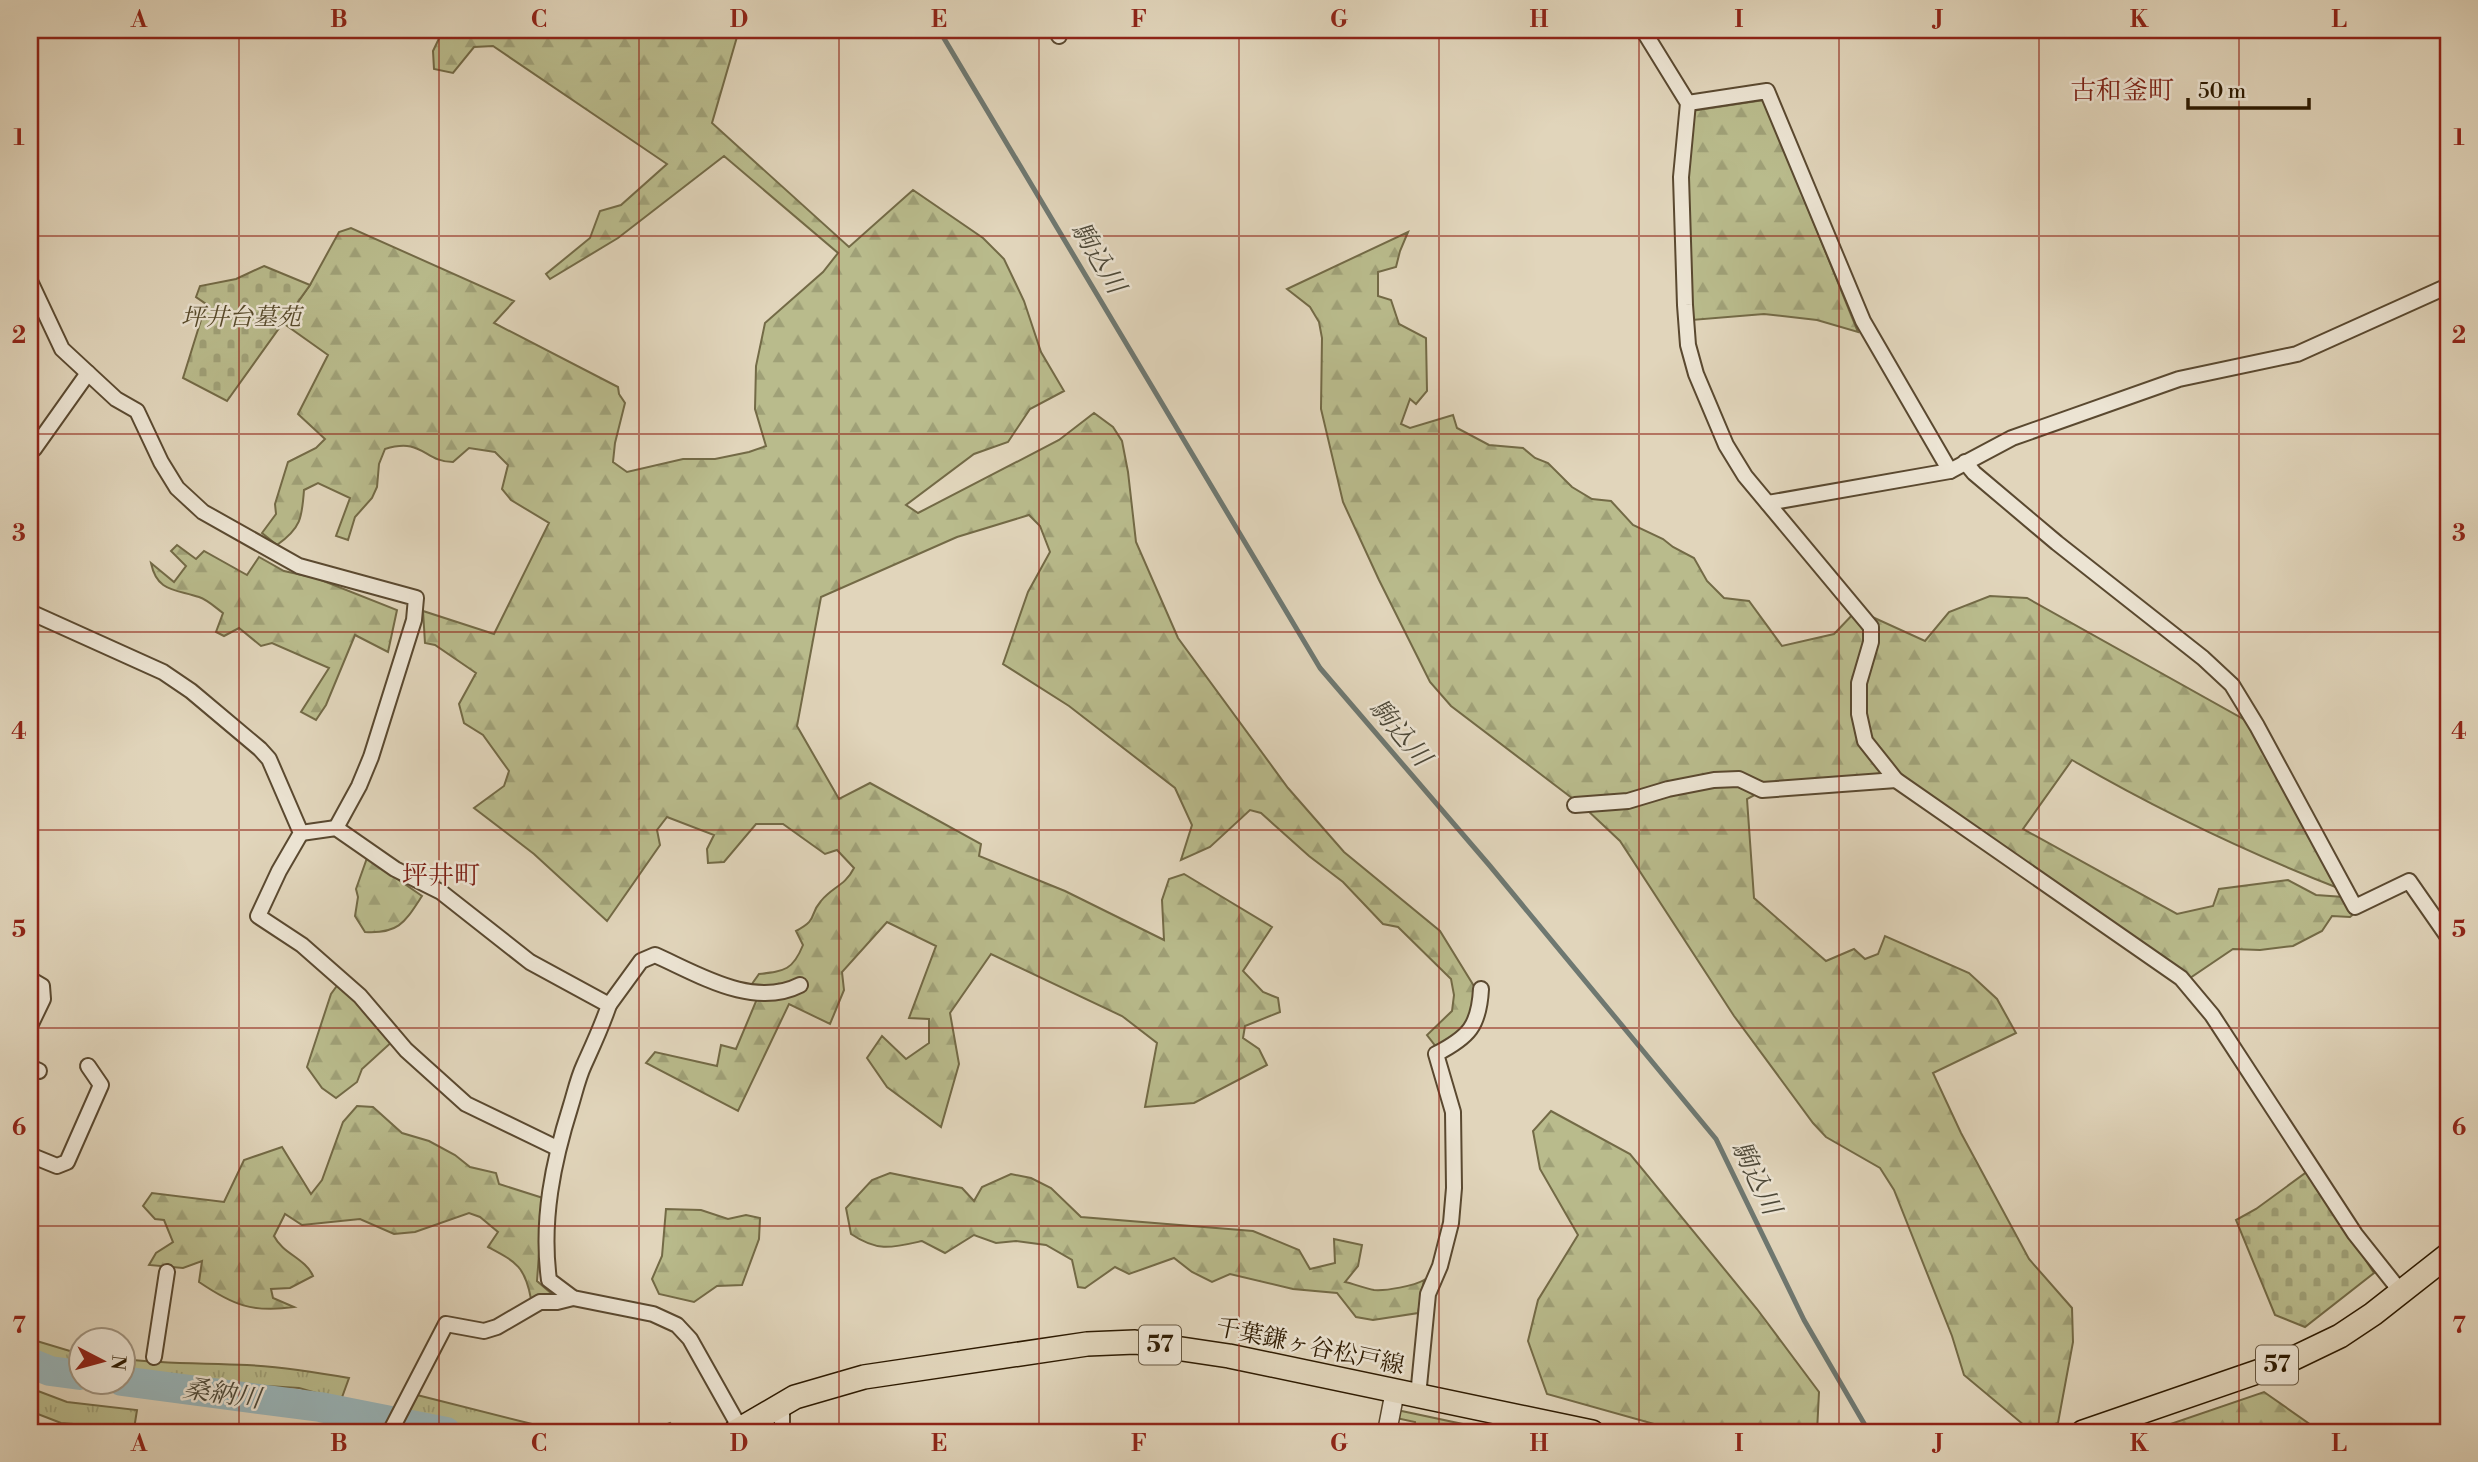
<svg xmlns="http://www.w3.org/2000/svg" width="2478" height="1462" font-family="'Libre Bodoni','Noto Serif JP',serif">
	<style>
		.grass { fill: url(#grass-tufts); stroke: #736a46; stroke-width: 2 }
		.forest { fill: url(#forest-firs); stroke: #736a46; stroke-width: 2 }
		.cemetery { fill: url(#cemetery-stones); stroke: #736a46; stroke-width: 2 }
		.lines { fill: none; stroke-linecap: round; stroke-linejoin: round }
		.stream { stroke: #6e7871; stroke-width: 5 }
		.river { stroke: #99b6bb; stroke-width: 30 }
		.minor-casing { stroke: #5a4930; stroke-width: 18 }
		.tertiary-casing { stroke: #5a4930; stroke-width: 21 }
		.primary-casing { stroke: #2d1a01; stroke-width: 26 }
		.minor { stroke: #ece4d3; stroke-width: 14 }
		.tertiary { stroke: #ece4d3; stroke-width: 18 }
		.primary { stroke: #e1d5bb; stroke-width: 23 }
		.grid { fill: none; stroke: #8f2418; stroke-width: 2; stroke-opacity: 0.55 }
		.labels { text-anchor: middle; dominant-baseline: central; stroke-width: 5; stroke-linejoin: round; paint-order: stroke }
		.shield { fill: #ece4d3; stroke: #665740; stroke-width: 2 }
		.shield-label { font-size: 23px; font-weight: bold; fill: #2d1a01 }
		.park-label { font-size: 24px; font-style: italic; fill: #574a2b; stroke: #ece4d3 }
		.street-label { font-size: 24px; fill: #2d1a01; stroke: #ece4d3 }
		.neighbourhood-label { font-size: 26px; fill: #7a1f14; stroke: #ece4d3 }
		.water-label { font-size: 26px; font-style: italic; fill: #4d4939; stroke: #ece4d3 }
		.neatline { fill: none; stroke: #8f2418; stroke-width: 2.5 }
		.grid-label { font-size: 23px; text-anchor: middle; font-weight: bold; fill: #8f2418 }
	</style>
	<defs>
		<pattern id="grass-tufts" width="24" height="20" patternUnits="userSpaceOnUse" patternTransform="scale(1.75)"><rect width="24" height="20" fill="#b9bb8c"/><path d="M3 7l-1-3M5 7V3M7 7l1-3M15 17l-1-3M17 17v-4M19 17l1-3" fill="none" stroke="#9fa077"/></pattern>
		<pattern id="forest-firs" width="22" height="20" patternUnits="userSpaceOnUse" patternTransform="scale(1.75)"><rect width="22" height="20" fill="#b9bb8c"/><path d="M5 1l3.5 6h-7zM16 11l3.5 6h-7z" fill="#9fa077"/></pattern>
		<pattern id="cemetery-stones" width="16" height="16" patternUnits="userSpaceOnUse" patternTransform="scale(1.75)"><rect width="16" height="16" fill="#b9bb8c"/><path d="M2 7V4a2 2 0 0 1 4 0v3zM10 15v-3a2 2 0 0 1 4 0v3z" fill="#9fa077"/></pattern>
	</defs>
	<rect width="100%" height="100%" fill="#e1d5bb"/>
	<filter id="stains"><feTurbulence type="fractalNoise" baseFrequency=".00286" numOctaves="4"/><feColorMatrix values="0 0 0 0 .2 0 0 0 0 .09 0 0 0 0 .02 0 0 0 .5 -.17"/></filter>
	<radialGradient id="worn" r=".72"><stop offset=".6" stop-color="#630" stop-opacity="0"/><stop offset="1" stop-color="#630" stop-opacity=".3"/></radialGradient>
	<g class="grass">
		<path d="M30,1339l50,15v18l-19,-3 -31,-10z"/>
		<path d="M123,1359c41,5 82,4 124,6 34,2 68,7 102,13l-8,22 -42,-12 -176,-11z"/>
		<path d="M30,1388l37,14 70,8 -3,19 -73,-6 -31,-12z"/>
		<path d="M417,1395l115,29 121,6 17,-7 8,9h-281z"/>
		<path d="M1397,1410l75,16 6,6h-64l1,-10 -19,-4z"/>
	</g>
	<g class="forest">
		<path d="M443,30h296l-27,93 137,124 64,-57 70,48 21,21 20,42 17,51 23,39 -34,18 -22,33 -34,12 -68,51 12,8 141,-73 35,-27 19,14 9,14 6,31 8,70 42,96 110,150 56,64 96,79 37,60 -1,22 -21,27 -18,8 -10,-13 25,-24 2,-16 -3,-16 -53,-52 -15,-3 -40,-42 -34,-26 -48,-43 -11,-3 -40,37 -29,13 11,-35 -17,-37 -106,-82 -66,-42 25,-72 22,-40 -10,-26 -11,-11 -72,22 -136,60 -24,129 42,73 31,-16 111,61 -2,12 86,35 99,49 -2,-40 7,-21 15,-5 88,53 -29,44 20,21 15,6 2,14 -35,14 -2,12 16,11 8,16 -73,38 -49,4 12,-64 -35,-27 -131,-62 -41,59 9,51 -18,63 -54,-40 -20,-29 15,-22 24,23 23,-16v-24l-20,-1 27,-72 -49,-24 -45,50 2,18 -14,34 -41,-20 -51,107 -92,-48 9,-11 62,14 4,-21 15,4 21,-50 -10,-8 12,-17c26,-3 34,-4 44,-29l-7,-14c23,-12 12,-15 25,-30 11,-14 24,-15 33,-33l-17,-18 -12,4 -42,-30h-27l-32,38 -16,1 -1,-14 7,-14 -47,-18 -10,13 3,15 -53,76 -73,-67 -60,-46 30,-22 5,-15 -26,-36 -19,-12 -5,-19 17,-31 -41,-28 -10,-2 -2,-32 71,23 55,-111 -38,-23 -9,-11 6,-24 -13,-13 -26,-4 -16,14c-29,0 -30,-25 -68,-13l-6,15 -2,23 -5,11 -17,19 -7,23 -12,-4 14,-38 -32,-15 -14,7c-2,28 -3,38 -27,55l-15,-12 14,-19 -1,-10 13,-42 28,-14 9,-9 -27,-25 30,-59 -45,-32 27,-38 29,-53 12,-4 163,73 -20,22 124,64 1,7 6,9 -10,40 -2,19 14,10 56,-13h32l34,-7 17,-6 -11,-37 1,-43 9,-43 58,-51 15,-19 -114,-97 -106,82 -68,41 -4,-5 44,-36 10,-27 21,-6 46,-41 -174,-118 -19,1 -21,26 -19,-4 -1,-18z"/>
		<path d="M1764,100l94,232 -41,-12 -53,-6 -72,6 -6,-143 5,-66z"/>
		<path d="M1408,232l-8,19 -4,16 -18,5v24l13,4 8,24 27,14 1,53 -11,13 -6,-5 -9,25 9,4 43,-13 4,13 32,17 34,3 12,10 13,5 24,24 20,12 19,2 22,24 30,14 10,8 21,11 13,23 17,17 25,3 33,45 52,-12 23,-24 68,31 24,-29 41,-16 37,2 218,122 93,168c-92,-36 -180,-78 -266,-128l-49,69 154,85 36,-8 6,-17 69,-9 28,15 28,2 17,11 -11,9 -18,-1 -10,15 -29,15 -33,4 -27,-1 -43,29 -289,-201 -141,15 -13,7 7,99 72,63 28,-12 11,10 13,-5 7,-18 84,37 28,26 19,34 -83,40 28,60 68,126 43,49 1,34 -15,81 -27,8 -67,-56 -12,-39 -58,-146 -14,-22 -54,-31 -13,-14 -79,-107 -114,-175 -35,-33 -134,-102 -21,-24 -51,-102 -36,-78 -22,-93 1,-71 -3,-16 -9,-15 -23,-18z"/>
		<path d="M177,545l19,14 8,-8 43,24 12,-18 25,14 32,7 81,32 -9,42 -33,-17 -29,70 -10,15 -15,-8 28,-44 -57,-25 -11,3 -22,-18 -15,8 -8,-4 7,-19c-7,-5 -15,-13 -24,-16 -24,-8 -42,-5 -48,-34l23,19 12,-16 -15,-15z"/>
		<path d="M367,858l55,38c-17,26 -23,38 -57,36l-10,-16 3,-19 -2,-8z"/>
		<path d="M339,983l56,56 -33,30 -5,13 -21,16 -14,-10 -15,-21 24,-73z"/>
		<path d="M357,1106l16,1 29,26 27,8 26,14 15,12 26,6 3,11 44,14 -6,83 15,13 -21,5c-6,-33 -15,-37 -43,-52l10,-15 -18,-15 -11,-4 -54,19 -21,2 -34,-15 -58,6 -17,-11 -11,22c9,18 31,22 39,40l-23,12 -19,1 2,9 21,9c-42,6 -61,-2 -95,-25l3,-21 -19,7 -34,-3 7,-12 17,-11 -9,-22 -9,-1 -12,-13 9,-13 72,9 20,-42 38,-13 29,47 11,-14 21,-58z"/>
		<path d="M1551,1111l79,43 127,155 62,83 -2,40 -138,-1 -132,-37 -19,-53 10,-41 40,-65 -38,-66 -7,-38z"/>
		<path d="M890,1173l72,15 12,13 8,-14 29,-13 20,4 20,10 30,29 172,14 46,19 11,19 25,-6 -1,-24 28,6 -4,21 -13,16c9,2 19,6 29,8 12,1 40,-4 50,-10l-6,33 -45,7 -17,-3 -19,-24 -44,-4 -63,-15 -18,8 -20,-10 -18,-14 -45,16 -14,-7 -30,21 -7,-1 -6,-27 -26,-15 -30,-4 -20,2 -22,-8 -29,18 -23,-12c-31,7 -44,11 -71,-7l-5,-26 26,-28z"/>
		<path d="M666,1209l35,1 27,9 18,-4 14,3 -1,21 -17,46 -25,1 -23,16 -35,-8 -7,-15 10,-23z"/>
		<path d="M2264,1392l57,40h-169l-2,-4h9z"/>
	</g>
	<g class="cemetery">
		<path d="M264,266l46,19 -83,116 -44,-23 23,-74 -10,-7 4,-11 36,-7z"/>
		<path d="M2308,1171l66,102 -69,54 -30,-12 -39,-95 20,-11z"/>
	</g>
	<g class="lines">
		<path class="stream" d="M939,30l381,638 170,198 226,273 88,181 65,112"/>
		<g class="river">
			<path d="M30,1363l20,8 30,4"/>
			<path d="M122,1381l198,26 126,25"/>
		</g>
		<g class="minor-casing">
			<g id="minor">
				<path d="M1056,30l3,6"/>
				<path d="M1643,30l45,73 -7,74 4,128 3,40 8,29 30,71 19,31 126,151v15l-12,41v31l6,27 31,39 285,198 31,37 143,219 46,58"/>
				<path d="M1688,103l79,-12 96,230 87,150"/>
				<path d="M30,281l32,68 54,50 21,12 24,51 16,26 26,24 96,54 117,32 -2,22 -43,137 -12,29 -23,42"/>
				<path d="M30,447l4,2 54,-76"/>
				<path d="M1965,462l9,11 83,70 146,115 29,27 25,41 98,181 54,-26 39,56"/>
				<path d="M1768,503l182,-32 62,-33 167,-59 118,-25 151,-68"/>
				<path d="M30,612l133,60 28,19 69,58 9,10 32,74 -22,38 -21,45 44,29 58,51 46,54 60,54 91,44"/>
				<path d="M1575,805l53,-4 40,-12 46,-9 25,-1 23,11 134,-10"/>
				<path d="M301,833l35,-5 59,41 46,23 89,70 79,43c-7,21 -16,40 -25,60 -6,13 -9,27 -13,40 -18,57 -30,115 -22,175l24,18 80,16 24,11 13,14 50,89"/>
				<path d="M30,979l12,7 1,13 -13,27"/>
				<path d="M609,1005l32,-44 14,-6c43,19 98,54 145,30"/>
				<path d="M30,1067l9,4"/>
				<path d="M30,1155l27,11 10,-4 34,-77 -13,-19"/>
				<path d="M154,1357l13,-85"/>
				<path d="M1418,1396l10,-102 12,-28 11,-43 3,-35 -1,-76 -17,-58c33,-17 43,-28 45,-65"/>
				<path d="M782,1403v29"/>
				<path d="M390,1432l56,-108 38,7 13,-4 43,-25h17l16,-4"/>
			</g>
		</g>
		<g class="tertiary-casing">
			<path id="tertiary" d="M1387,1432l8,-41"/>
		</g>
		<g class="primary-casing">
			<g id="primary">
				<path d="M735,1432l60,-35 69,-20 223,-33 48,-2 94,14 363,76"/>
				<path d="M2083,1432l203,-70 54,-26 33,-22 75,-59"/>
			</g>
		</g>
		<use href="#minor" class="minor"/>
		<use href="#tertiary" class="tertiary"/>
		<use href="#primary" class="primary"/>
	</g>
	<path class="grid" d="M239,30v1402M439,30v1402M639,30v1402M839,30v1402M1039,30v1402M1239,30v1402M1439,30v1402M1639,30v1402M1839,30v1402M2039,30v1402M2239,30v1402M30,236h2418M30,434h2418M30,632h2418M30,830h2418M30,1028h2418M30,1226h2418"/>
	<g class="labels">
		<g class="shield">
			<rect x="1139" y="1325.5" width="42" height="39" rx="5"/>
			<rect x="2256" y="1345.5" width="42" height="39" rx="5"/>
		</g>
		<g class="shield-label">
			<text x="1160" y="1345">57</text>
			<text x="2277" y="1365">57</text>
		</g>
		<g class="park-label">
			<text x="241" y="318">坪井台墓苑</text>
		</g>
		<g class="street-label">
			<text transform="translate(1310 1347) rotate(12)">千葉鎌ヶ谷松戸線</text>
		</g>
		<g class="neighbourhood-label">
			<text x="2122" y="91">古和釜町</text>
			<text x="441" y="876">坪井町</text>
		</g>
		<g class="water-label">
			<text transform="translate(1098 258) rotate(59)">駒込川</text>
			<text transform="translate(1400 733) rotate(50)">駒込川</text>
			<text transform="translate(1756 1178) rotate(64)">駒込川</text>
			<text transform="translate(222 1394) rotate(8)">桑納川</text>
		</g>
	</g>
	<rect width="2478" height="1462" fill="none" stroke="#e1d5bb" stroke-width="77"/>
	<g transform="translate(102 1361) rotate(96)"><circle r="33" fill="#ece4d3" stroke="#a0937f" stroke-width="2"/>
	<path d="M0-5L12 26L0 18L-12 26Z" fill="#8f2418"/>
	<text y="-10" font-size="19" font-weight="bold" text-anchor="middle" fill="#2d1a01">N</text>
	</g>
	<path d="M2188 98v10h121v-10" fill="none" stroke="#2d1a01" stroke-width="3.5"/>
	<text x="2198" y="98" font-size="21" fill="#2d1a01" stroke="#ece4d3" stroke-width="5" paint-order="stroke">50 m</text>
	<rect x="38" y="38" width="2402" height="1386" class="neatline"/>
	<g class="grid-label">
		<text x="139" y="27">A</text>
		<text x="339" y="27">B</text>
		<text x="539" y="27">C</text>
		<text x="739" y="27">D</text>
		<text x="939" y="27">E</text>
		<text x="1139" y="27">F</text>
		<text x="1339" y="27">G</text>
		<text x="1539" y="27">H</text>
		<text x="1739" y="27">I</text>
		<text x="1939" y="27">J</text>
		<text x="2139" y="27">K</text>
		<text x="2339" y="27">L</text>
		<text x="19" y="145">1</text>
		<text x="2459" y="145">1</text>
		<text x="19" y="343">2</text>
		<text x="2459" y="343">2</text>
		<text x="19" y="541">3</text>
		<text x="2459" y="541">3</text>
		<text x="19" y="739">4</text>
		<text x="2459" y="739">4</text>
		<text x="19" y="937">5</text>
		<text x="2459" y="937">5</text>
		<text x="19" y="1135">6</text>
		<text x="2459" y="1135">6</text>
		<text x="19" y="1333">7</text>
		<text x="2459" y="1333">7</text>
		<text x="139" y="1451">A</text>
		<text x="339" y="1451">B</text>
		<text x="539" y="1451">C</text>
		<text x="739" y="1451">D</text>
		<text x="939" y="1451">E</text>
		<text x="1139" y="1451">F</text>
		<text x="1339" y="1451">G</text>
		<text x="1539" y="1451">H</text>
		<text x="1739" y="1451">I</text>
		<text x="1939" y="1451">J</text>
		<text x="2139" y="1451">K</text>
		<text x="2339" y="1451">L</text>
	</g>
	<rect width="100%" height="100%" filter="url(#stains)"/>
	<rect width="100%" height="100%" fill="url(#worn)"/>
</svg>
